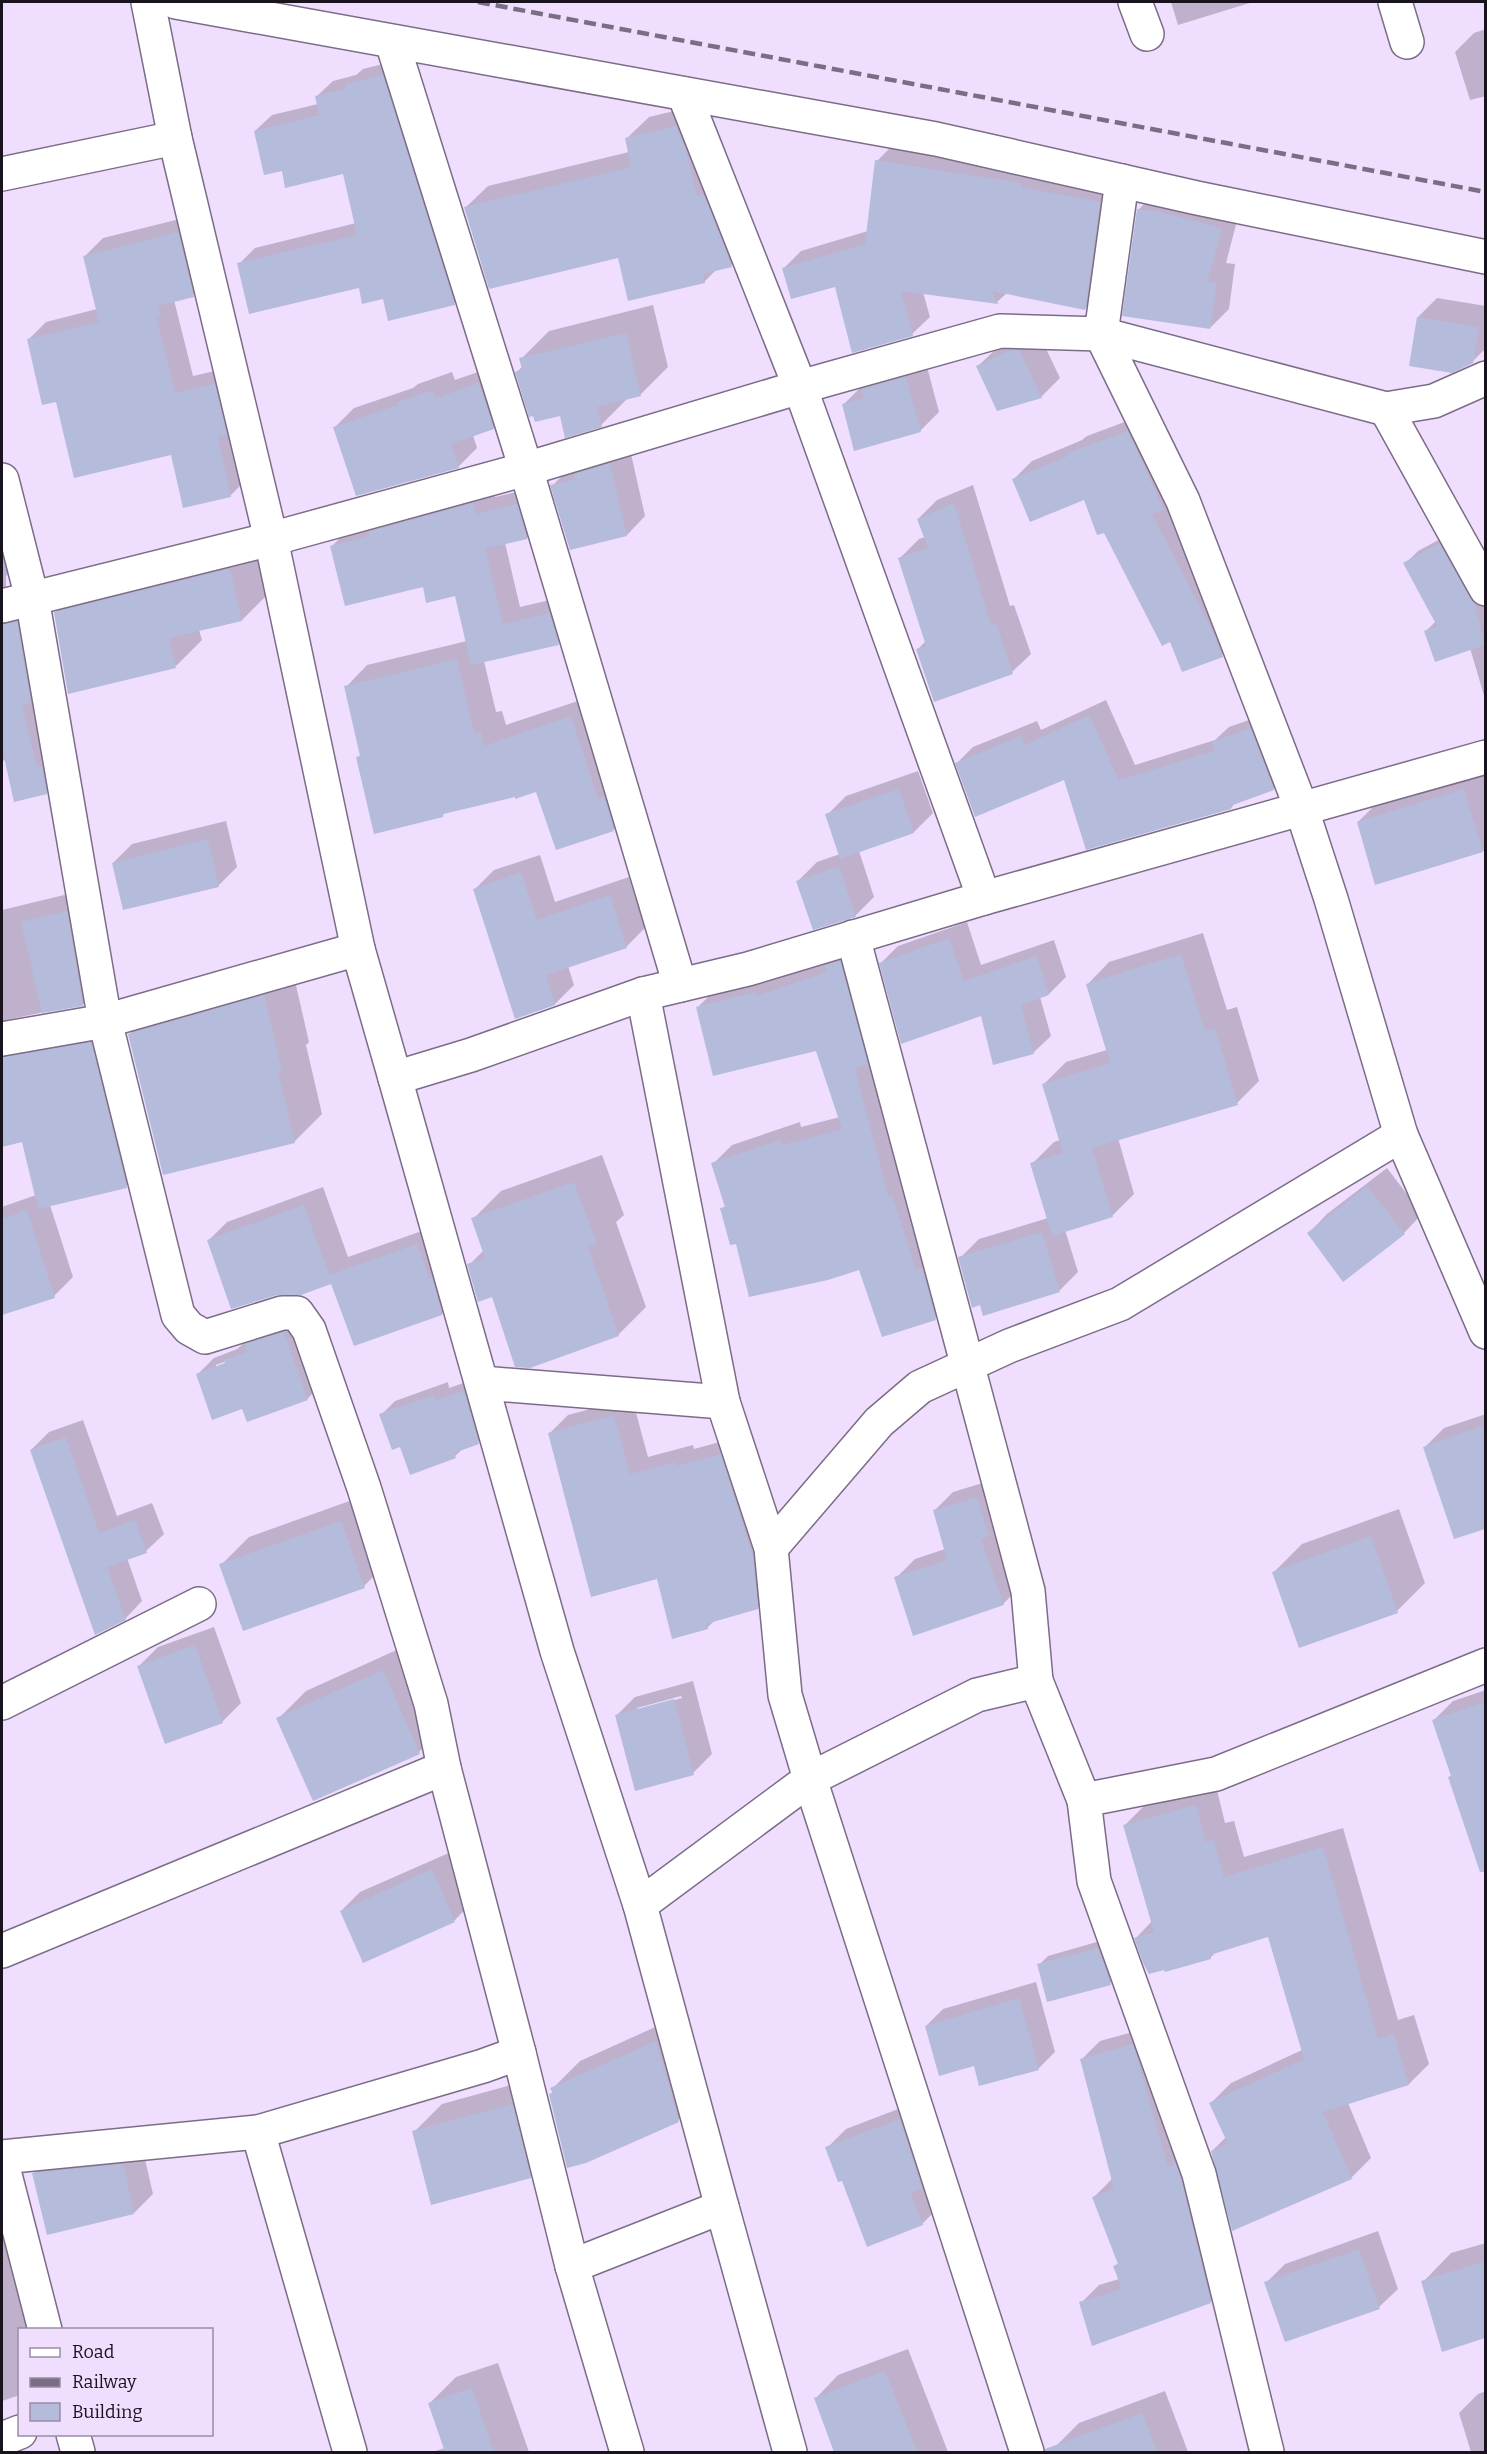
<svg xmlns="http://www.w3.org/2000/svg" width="1487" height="2454" font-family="Bitter,serif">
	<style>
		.shadow { fill: #0003; fill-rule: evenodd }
		.building { fill: #b4bbdb }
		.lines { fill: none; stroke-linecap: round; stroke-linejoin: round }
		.minor-casing { stroke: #7b6c87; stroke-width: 36 }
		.minor { stroke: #fff; stroke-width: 33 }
		.rail { stroke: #796e83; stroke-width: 4.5; stroke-dasharray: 12 6; stroke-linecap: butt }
	</style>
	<rect width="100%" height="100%" fill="#efdefe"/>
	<g class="shadow">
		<path d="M1171,2h82l-75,23z"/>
		<path d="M1486,29v67l-16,4 -15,-48 19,-19z"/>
		<path d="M399,60l71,228 -16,16 -70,-7 -24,-11 -121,-22 16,-16 101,-25 -12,-51 -61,-3 -28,-38 17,-16 46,-11 -2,-7 17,-16 23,-6 7,-6z"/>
		<path d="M699,105l55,138 -23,22 -14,4 -13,13 -239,-74 23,-22 141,-34 -3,-13 23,-22z"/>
		<path d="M894,144l223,41 -15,106 -17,18 -78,-16 -10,9 -74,-10 7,25 -18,17 -76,-49 -52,-17 17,-17 67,-20 9,-70z"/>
		<path d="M1157,191l83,18 -14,54 9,1 -6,45 -19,19 -72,-118z"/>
		<path d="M196,215l15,62 -18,18 -19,5 19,76 39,-9 17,110 -18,18 -59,-42 -115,-53 -29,-60 18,-18 51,-13 -12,-53 18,-18z"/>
		<path d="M1437,298l49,8v42l-14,14 -54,-45z"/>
		<path d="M653,305l15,62 -28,28 -11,2 -28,28 -40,-11 -44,-42 6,-6 -2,-7 28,-28z"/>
		<path d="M1038,332l22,46 -19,19 -63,-31 19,-18z"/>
		<path d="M925,359l14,53 -19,19 -76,-27 19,-19z"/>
		<path d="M498,365l14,44 -19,19 -20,7 4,13 -19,19 -123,-40 19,-19 59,-20 5,-4 34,-12 3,8z"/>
		<path d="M1146,414l94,223 -18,18 -51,-15 -86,-142 -71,-19 18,-18 50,-21 5,-4z"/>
		<path d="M629,445l16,71 -18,19 -75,-49 19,-19z"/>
		<path d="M973,485l37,121 4,-1 17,49 -19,18 -94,-23 8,-8 -26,-83 19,-19 6,-2 -7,-18 19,-19z"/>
		<path d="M492,486l3,11 39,-9 10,32 -17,18 -22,5 15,64 47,-11 9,30 -18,17 -74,18 12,51 6,-1 4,14 87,-29 42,111 -21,22 -57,19 -20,-58 -91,22 -3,3 -85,-57 3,-4 -15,-67 21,-22 100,-24 -11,-46 -32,-10 -92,-39 18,-18z"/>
		<path d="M2,516l12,51 -8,9v12l5,8 9,6 49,168 -23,23 -40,-33 -4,1z"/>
		<path d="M1453,532l33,59 -1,108 -15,-51 -44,-17 10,-10 -31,-57 13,-13z"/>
		<path d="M256,543l12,51 -26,26 -43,10 3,10 -26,26 -121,-53 26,-26z"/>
		<path d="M1106,700l29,65 80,-25 14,-13 37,-13 23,59 -16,16 -37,13 -5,6 -166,-30 -108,-15 16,-16 64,-26 4,9z"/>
		<path d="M1486,769v81l-110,33 -18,-61 22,-22z"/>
		<path d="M918,771l15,42 -19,19 -55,19 15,46 -19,19 -57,-35 19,-19 23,-8 -13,-39 19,-19z"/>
		<path d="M226,821l11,46 -19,19 -105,-23 19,-19z"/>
		<path d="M540,855l15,47 74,-25 16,51 -19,19 -58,19 6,19 -19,19 -39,14 -41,-129 19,-19z"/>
		<path d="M89,889l16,93 -22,22 -77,16 4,9 104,-8 35,143 -23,22 -76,19 23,72 -19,19 -52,18v-107l34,-12 -13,-54 -21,5v-236z"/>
		<path d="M967,922l14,43 73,-25 12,37 -17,17 -9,3 11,39 -18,17 -51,-39 -101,-51 17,-17z"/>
		<path d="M1203,933l24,77 10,-3 22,74 -22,22 -119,35 16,56 -22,22 -47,14 13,42 -19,19 -99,-33 19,-19 69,-21 -16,-54 22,-22 6,-2 -16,-56 22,-22 41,-12 -20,-65 22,-23z"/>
		<path d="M845,947l109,352 -19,19 -75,-50 -123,-26 -15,-33 4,-4 -13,-41 19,-19 68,-23 1,5 39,-10 -23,-68 -119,-42 19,-19 57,-14 1,4 59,-19z"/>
		<path d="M292,968l17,74 -3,3 16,69 -28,28 -165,-107 28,-29z"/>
		<path d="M602,1155l22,60 -8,7 30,85 -28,28 -126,-40 -23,-30 15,-15 -11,-31 28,-28z"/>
		<path d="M1387,1168l35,46 -18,19h-95l18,-19z"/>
		<path d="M323,1187l25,70 88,-31 25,69 -19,19 -87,30 -23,-62 -124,-41 19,-19z"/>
		<path d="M301,1316l23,66 -17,17 -109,-25 16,-16 23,-9 25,-21zM232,1359l-16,9v-3z"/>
		<path d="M478,1378l14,51 -14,13 -14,6 -9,8 -54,-11 -20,-30 14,-14 53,-19 1,6z"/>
		<path d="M632,1398l16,59 45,-12 1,4 44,-12 37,153 -18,18 -42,12 -8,8 -49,-51 -108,-144 18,-18z"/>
		<path d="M1486,1414v113l-31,10 -30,-90 19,-19z"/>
		<path d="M83,1420l34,96 35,-13 12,31 -18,17 -19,7 15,43 -17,18 -94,-169 18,-18z"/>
		<path d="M996,1479l26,106 -19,19 -107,-26 19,-19 30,-10 -11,-38 19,-19z"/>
		<path d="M369,1494l23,64 -28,28 -143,-21 28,-28z"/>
		<path d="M1399,1509l26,74 -28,28 -123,-39 28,-28z"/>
		<path d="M214,1627l27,76 -19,19 -83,-56 19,-19z"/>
		<path d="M412,1643l35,81 -28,28 -141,-33 28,-28z"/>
		<path d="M693,1681l19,73 -19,19 -77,-57 19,-19zM681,1696l1,2 -45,13v-3z"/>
		<path d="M1486,1690v181l-4,1 -32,-95 2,-3 -18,-54 19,-19z"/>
		<path d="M1216,1786l9,37 9,-2 10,36 99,-29 55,192 16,-5 15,49 -20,20 -61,19 23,55 -20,20 -139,-27 14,-14 -15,-34 20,-20 71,-33 -33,-115 -52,16 -7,7 -74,-20 16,-17 -27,-96 20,-20z"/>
		<path d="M451,1852l22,49 -18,19 -91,41 -23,-50 19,-19z"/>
		<path d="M1107,1939l13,35 -10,9 -62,18 -9,-36 9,-9z"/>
		<path d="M1036,1982l19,70 -17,17 -63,-5 -49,-38 17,-17z"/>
		<path d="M684,2014l23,78 -29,28 -128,-25 3,-4 -1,-2 28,-28z"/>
		<path d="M1151,2027l78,256 -19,19 -129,1 18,-18 20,-6 -4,-13 4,-3 -25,-66 18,-18 -30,-120 18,-18z"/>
		<path d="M540,2077l18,72 -28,28 -116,-45 28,-28z"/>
		<path d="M919,2101l22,104 -19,19 -79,-45 -16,-31 19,-19z"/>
		<path d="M142,2146l11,48 -19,19 -100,-40 19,-18z"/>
		<path d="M2,2208l34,122h-16v65l-18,6z"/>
		<path d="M1378,2231l20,58 -19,18 -93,33 -20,-57 19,-19z"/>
		<path d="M1486,2243v94l-43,13 -20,-68 28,-29z"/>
		<path d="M908,2349l40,103h-112l-20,-54 22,-23z"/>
		<path d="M498,2363l31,89h-97l13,-4 -15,-45 26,-26z"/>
		<path d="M1165,2391l23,61h-129l-3,-6 23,-23z"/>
		<path d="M1486,2391v61h-15l-12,-39 19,-19z"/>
	</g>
	<g class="building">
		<path d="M383,75l72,230 -67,16 -5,-22 -21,5 -3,-16 -110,26 -12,-51 120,-28 -14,-61 -58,14 -3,-17 -18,4 -10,-44 65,-16 -4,-19 31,-7 -1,-5z"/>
		<path d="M676,126l10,24 11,46 7,-2 28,73 -29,7 2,9 -77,18 -10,-43 -129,31 -25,-82 167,-40 -6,-29z"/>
		<path d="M875,160l146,23v4l79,15 -15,108 -93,-19 6,13 -97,-13 12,45 -61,17 -17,-66 -44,12 -9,-31 83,-24z"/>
		<path d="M1137,209l10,2 1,-2 74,19 -14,53 9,2 -7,46 -88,-13z"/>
		<path d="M178,232l16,65 -36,9 3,9 -5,1 19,77 40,-9 12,51 -9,2 13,60 -48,11 -12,-53 -97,23 -18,-76 -14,3 -15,-66 72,-17 -16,-66z"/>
		<path d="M1417,317l62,10 -6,36 -21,10 -43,-7z"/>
		<path d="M626,333l15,63 -44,11 5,20 -37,11 -5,-22 -25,6 -2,-6 -4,1 -14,-45 7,-3 -3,-11z"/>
		<path d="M1011,350h8l23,48 -45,13 -21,-45z"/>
		<path d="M906,377l15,55 -67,19 -12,-47 22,-6 -3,-9z"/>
		<path d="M479,383l15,46 -43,15 8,24 -103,28 -23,-69 65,-22 -1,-3 36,-12 3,8z"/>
		<path d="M1128,431l36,79 -12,4 62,120 9,23 -41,15 -12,-30 -8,4 -58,-113 -7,2 -13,-35 -54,22 -18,-43 56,-23 -1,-3z"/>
		<path d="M610,463l17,73 -57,14 -20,-65 25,-6 -1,-5z"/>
		<path d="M474,503l3,11 40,-10 10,35 -42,10 18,75 46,-11 10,32 -88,20 -16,-69 -29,7 -3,-16 -78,19 -15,-60 39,-10 -2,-4z"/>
		<path d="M954,503l37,121 5,-1 17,51 -79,28 -18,-53 10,-3 -28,-88 30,-10 -11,-29z"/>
		<path d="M1439,543l35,59 11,43 -50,17 -11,-31 13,-5 -34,-63z"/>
		<path d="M230,569l12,52 -73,17 7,30 -108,26 -14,-82z"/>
		<path d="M17,622l14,81 -9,2 15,62 5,-1 5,28 -33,8 -12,-54v-124z"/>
		<path d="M457,659l17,74 7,-1 3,14 87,-30 27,83 6,-3 10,35 -58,19 -20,-58 -21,7v-2l-72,17v3l-69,17 -18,-77 4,-1 -16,-70z"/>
		<path d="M1089,715l30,65 95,-29 -3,-9 40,-14 23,62 -44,16 1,3 -145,41 -22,-70 -89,37 -20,-54 66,-27 4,9z"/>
		<path d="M899,789l15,44 -74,26 -15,-45z"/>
		<path d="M1464,789l19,63 -108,33 -18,-63z"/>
		<path d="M208,839l11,48 -96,23 -11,-47z"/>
		<path d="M839,866l17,51 -43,13 -17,-49z"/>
		<path d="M521,872l16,48 73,-25 17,53 -81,27 9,30 -40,14 -42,-130z"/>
		<path d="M67,911l16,95 -41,7 -21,-91z"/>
		<path d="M949,938l15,43 73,-25 12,39 -28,10 13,49 -41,11 -12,-49 -80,28 -22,-81z"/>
		<path d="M1181,954l24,77 10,-3 23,77 -146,43 21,69 -61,19 -22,-73 33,-10 -21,-69 68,-21 -24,-79z"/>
		<path d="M840,961l28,103 -13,4 33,128 4,-1 24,75 6,-2 14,52 -54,17 -23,-67 -31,10 -79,17 -13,-53 -6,1 -10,-37 5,-1 -14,-44 70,-23 1,5 60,-16 -26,-78 -103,25 -17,-69 59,-15 1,4 71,-24 -3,-6z"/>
		<path d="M264,995l18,76 -4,1 17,71 -132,32 -35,-141z"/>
		<path d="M91,1042l36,146 -89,21 -16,-67 -20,5v-90z"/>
		<path d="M574,1182l23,62 -9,3 31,89 -89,32 -15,-1 -23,-70 -14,5 -11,-38 18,-6 -14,-40z"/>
		<path d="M1367,1186l38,48 -62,48 -36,-49z"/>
		<path d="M304,1205l25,70 88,-31 12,34 3,-1 10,38 -88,31 -23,-62 -30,11h-24l-46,14 -24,-69z"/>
		<path d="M27,1210l28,88 -53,17v-96z"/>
		<path d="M1042,1232l18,60 -77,24 -3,-11 -8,3 -14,-51z"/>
		<path d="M284,1332l24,68 -61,22 -5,-13 -30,11 -16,-46 29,-11 -1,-3 23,-8 -3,-8z"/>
		<path d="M464,1391l15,53 -25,9 2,5 -46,17 -10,-28 -8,3 -13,-36 55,-19 2,5z"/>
		<path d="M614,1415l16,59 46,-12v4l45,-12 32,104 5,51 -52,15 2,5 -36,10 -15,-60 -66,18 -43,-164z"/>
		<path d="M1485,1425v104l-31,10 -31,-92z"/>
		<path d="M66,1437l33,96 36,-13 12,33 -40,14 19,53 -31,15 -65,-185z"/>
		<path d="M977,1497l12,39 -8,3 23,66 -91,31 -19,-59 53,-17 -14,-50z"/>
		<path d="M341,1521l24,67 -122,43 -24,-67z"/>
		<path d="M1371,1536l27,77 -99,35 -27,-76z"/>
		<path d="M195,1645l28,78 -58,21 -28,-78z"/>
		<path d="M383,1670l37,84 -107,47 -37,-83z"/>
		<path d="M674,1699l20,76 -59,16 -20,-76z"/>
		<path d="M1485,1702v169l-5,1 -32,-95 3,-1 -19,-56z"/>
		<path d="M1196,1805l10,37 8,-2 10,37 99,-30 55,192 16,-5 15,51 -86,27 29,67 -120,52 -21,-80 17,-7 -19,-41 95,-44 -36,-122 -58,18 1,4 -46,13 -1,-2 -15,4 -6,-11 -9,-25 20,-6 -31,-107z"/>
		<path d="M432,1869l23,53 -92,41 -23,-52z"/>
		<path d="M1098,1948l13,37 -64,17 -10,-38z"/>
		<path d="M1019,1998l20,72 -60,16 -5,-20 -35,10 -14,-50z"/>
		<path d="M656,2041l23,81 -93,41 -19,5 -18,-74 4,-1 -3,-5z"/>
		<path d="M1133,2044l35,123 8,-3 5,15 30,124 -119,43 -13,-44 43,-13 -9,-23 5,-2 -26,-67 22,-8 -34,-130z"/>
		<path d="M512,2104l19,74 -100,27 -19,-74z"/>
		<path d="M900,2119l22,70 -11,4 12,32 -56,22 -25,-66 -4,1 -13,-35z"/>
		<path d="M123,2164l11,50 -87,21 -15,-62z"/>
		<path d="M1359,2249l21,60 -95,33 -21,-60z"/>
		<path d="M1485,2261v77l-43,14 -21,-71z"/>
		<path d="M885,2371l32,81h-83l-20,-54z"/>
		<path d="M472,2388l22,64h-49l-17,-49z"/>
		<path d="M1142,2413l15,39h-112v-3z"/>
	</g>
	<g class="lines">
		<g class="minor-casing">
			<g id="minor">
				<path d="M148,2l27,136 96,401 87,410"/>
				<path d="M176,2l760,137 261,59 289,59"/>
				<path d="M1135,2l12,32"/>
				<path d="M1395,2l12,40"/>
				<path d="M392,42l134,427 154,516"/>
				<path d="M684,94l116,293 184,511"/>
				<path d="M2,174l173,-36"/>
				<path d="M1486,378l-52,23 -48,8 -285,-75 82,167 119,309 29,89 70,236 85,197"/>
				<path d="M1386,409l100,180"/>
				<path d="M2,480l30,118 73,423 73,294 11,13 16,9 77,-24h15l12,17 55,158 67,216 13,64 75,285 -36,13 -225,66 -256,25"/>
				<path d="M2,606l269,-67 255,-70 274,-82 200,-56 101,3 21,-153"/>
				<path d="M853,937l175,654 8,90"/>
				<path d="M643,994l80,408 48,146 14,147 25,84 217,673"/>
				<path d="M2,1039l103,-18 253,-72 37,129 76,-23 172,-61 105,-25 236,-71 502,-141"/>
				<path d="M395,1078l162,573 83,254 82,302 -150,59 -53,-213"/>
				<path d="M482,1383l241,19"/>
				<path d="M771,1548l108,-126 41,-35 89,-41 111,-42 281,-169"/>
				<path d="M2,1703l197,-99"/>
				<path d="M640,1905l170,-126 167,-84 59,-14 48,119"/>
				<path d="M2,1951l442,-183"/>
				<path d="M258,2132l92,320"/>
				<path d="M2,2163l43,167"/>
				<path d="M722,2207l68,245"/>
				<path d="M572,2266l55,186"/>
				<path d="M73,2434l5,18"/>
				<path d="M2,2439l18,-7"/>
				<path d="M1267,2452l-68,-278 -105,-293 -10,-81 132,-26 270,-109"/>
			</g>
		</g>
		<use href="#minor" class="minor"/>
		<path class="rail" d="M478,2l1008,190"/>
	</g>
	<rect width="1487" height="2454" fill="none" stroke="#19131e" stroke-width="6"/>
	<rect x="18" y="2328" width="195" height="108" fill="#efdefe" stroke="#998da4" stroke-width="1.5"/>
	<rect x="30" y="2348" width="30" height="9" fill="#ffffff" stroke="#998da4" stroke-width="1.5"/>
	<text x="72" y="2358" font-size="18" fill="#19131e">Road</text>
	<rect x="30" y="2378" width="30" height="9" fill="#796e83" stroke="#998da4" stroke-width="1.5"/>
	<text x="72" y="2388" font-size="18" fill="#19131e">Railway</text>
	<rect x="30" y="2403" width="30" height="18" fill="#b4bbdb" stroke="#998da4" stroke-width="1.5"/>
	<text x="72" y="2418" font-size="18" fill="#19131e">Building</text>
</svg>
